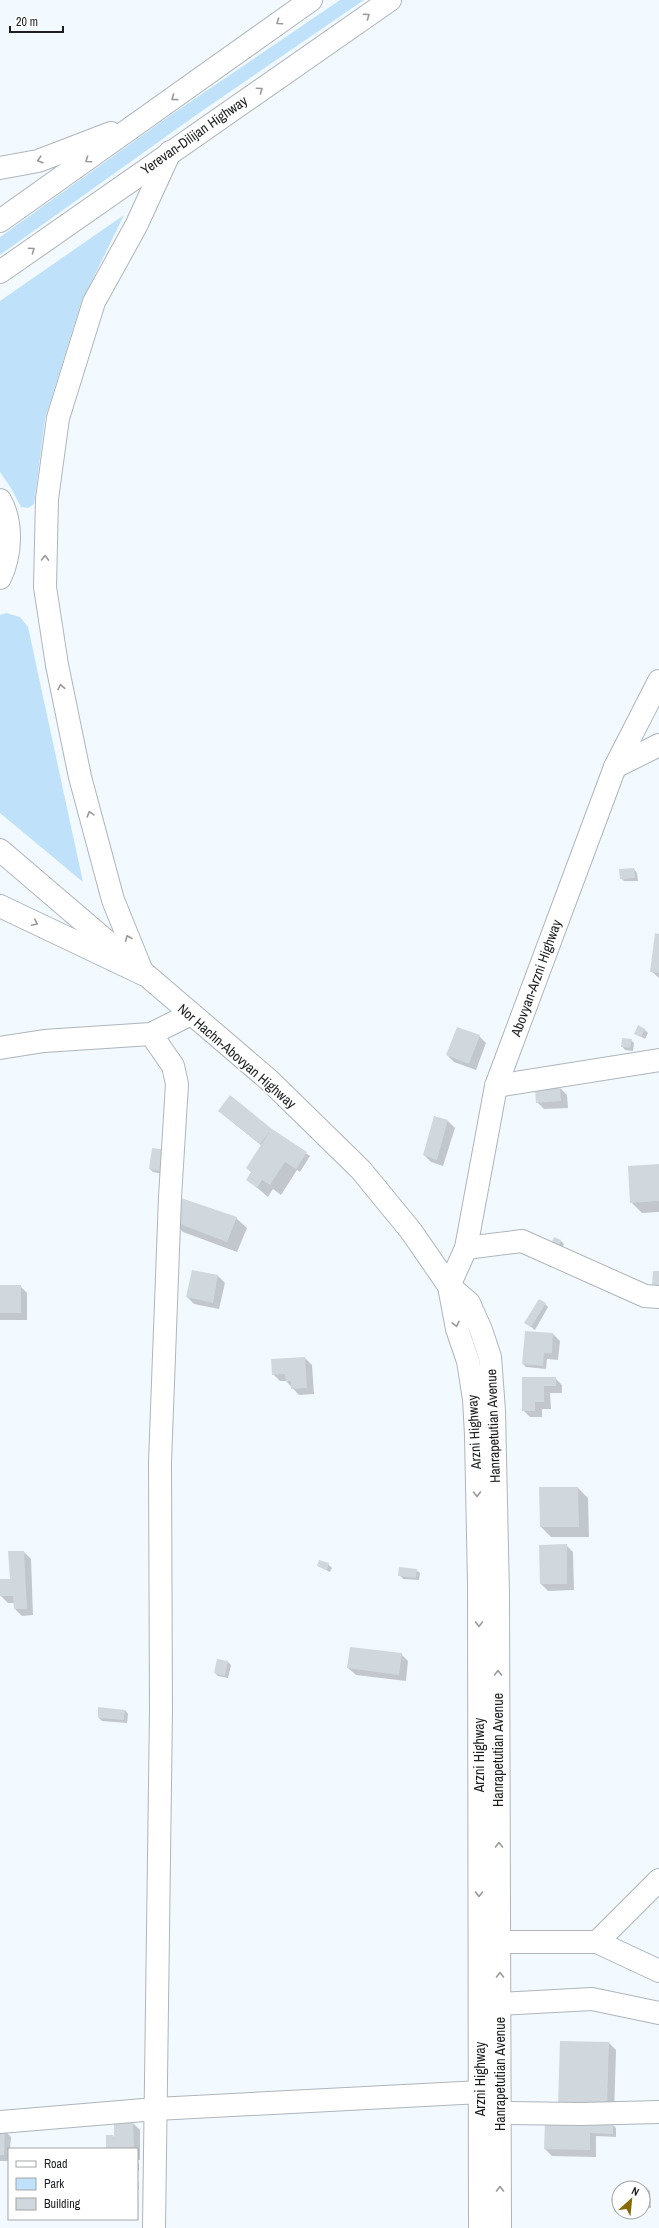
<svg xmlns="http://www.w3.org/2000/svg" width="659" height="2228" font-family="'Archivo Narrow',sans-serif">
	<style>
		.green { fill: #bfe2fa }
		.shadow { fill: #0003 }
		.building { fill: #d0d8dd }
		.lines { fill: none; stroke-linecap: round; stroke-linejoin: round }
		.minor-casing { stroke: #aeb5bb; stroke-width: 24 }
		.major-casing { stroke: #aeb5bb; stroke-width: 24 }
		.highway-casing { stroke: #aeb5bb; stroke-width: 24 }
		.minor { stroke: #fff; stroke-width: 22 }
		.major { stroke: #fff; stroke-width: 22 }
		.highway { stroke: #fff; stroke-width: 22 }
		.oneway { stroke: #999a9b }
		.labels { text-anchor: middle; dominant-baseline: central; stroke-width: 3.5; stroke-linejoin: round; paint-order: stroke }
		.street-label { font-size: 14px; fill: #1c1e20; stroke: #fff }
	</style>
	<rect width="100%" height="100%" fill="#f2f9ff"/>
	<g class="green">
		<path d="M340,0h24l-165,113 -199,142v-18l168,-120z"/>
		<path d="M124,215l-43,88 -36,116 -11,85 -6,4 -7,-1 -10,-19 -11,-16v-171z"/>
		<path d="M6,613l14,4 8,10 55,255 -83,-69v-198z"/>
	</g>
	<g class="shadow">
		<path d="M634,869l3,4 1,8h-14l-3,-3z"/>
		<path d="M659,935v43l-8,-7z"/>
		<path d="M644,1029l4,4 -3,6 -10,-6z"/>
		<path d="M479,1036l7,7 -10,27 -22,-8 -7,-7z"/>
		<path d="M631,1040l3,3 -1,8 -8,-1 -3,-4z"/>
		<path d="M560,1088l7,7 1,13 -24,1 -7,-7z"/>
		<path d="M226,1117l45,13 39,26 -10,16 -3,-2 -16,25 -8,-6 -5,8 -20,-17 4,-7 -5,-5 15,-22z"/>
		<path d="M435,1118l13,3 7,7 -12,38 -12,-4 -7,-7z"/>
		<path d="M153,1149l15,26 -15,-3 -3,-3z"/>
		<path d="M659,1165v47l-17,1 -11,-11z"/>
		<path d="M236,1218l11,10 -10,24 -54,-20 -10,-11z"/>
		<path d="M561,1241l3,3 -2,4 -9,-6z"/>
		<path d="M218,1276l7,7 -6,26 -25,-5 -7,-7z"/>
		<path d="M0,1286h20l7,7v27h-27z"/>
		<path d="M545,1304l3,3 -13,23 -9,-7z"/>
		<path d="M553,1334l7,7 -2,19 -11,-1 -1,10 -20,-2 -3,-3z"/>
		<path d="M305,1358l7,7 2,29 -15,1 -13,-14h-6l-7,-7z"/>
		<path d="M523,1378h32l7,7v8h-12l1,16h-9v8h-12l-7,-7z"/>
		<path d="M578,1488l10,10 1,39h-38l-10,-10z"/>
		<path d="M566,1545l7,7 1,38 -26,1 -7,-7z"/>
		<path d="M24,1552l7,7 2,56 -11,1 -7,-7 -1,-6h-6l-7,-7v-16h10z"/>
		<path d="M328,1564l4,4 -2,4 -12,-6z"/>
		<path d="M416,1570l4,3 -1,7 -16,-1 -3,-4z"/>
		<path d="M401,1654l7,7 -2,20 -50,-6 -8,-7z"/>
		<path d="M228,1662l3,3 -3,13 -10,-2 -3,-3z"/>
		<path d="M125,1710l3,4 -1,9 -25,-2 -3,-3z"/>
		<path d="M609,2043l7,7 -2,64 -48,-1z"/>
		<path d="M133,2123l7,7v30h-3v-11h-30l6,-13 2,2z"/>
		<path d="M613,2125l3,3v9l-20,-1v21l-44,-1 -7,-7z"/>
		<path d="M0,2129l4,1 7,7 -2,24h-9z"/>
		<path d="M137,2162l2,2v7h-2z"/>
		<path d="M137,2179l1,1 1,9 -2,1z"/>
		<path d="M643,2188h4l3,3 1,17h-8z"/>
	</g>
	<g class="building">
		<path d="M634,868l1,10 -15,1 -1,-10z"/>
		<path d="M655,933l4,1v39l-9,-1z"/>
		<path d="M638,1025l7,4 -4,8 -7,-3z"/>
		<path d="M457,1027l23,8 -11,29 -23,-9z"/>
		<path d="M622,1038l10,1 -2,9 -9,-1z"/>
		<path d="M560,1087l1,14 -25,2 -1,-14z"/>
		<path d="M230,1095l42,34 35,23 -11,17 -11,-7 -15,23 -8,-5 -5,8 -11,-8 5,-8 -5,-4 24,-37 -10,13 -42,-33z"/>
		<path d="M434,1116l14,4 -11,40 -14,-5z"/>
		<path d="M152,1148l16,2 -3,22 -16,-3z"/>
		<path d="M659,1164v37l-29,2 -2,-37z"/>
		<path d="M175,1196l62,21 -10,25 -55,-21z"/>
		<path d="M554,1237l7,3 -2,6 -7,-4z"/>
		<path d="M192,1270l26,5 -5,28 -27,-6z"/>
		<path d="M653,1271h6v15l-7,-1z"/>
		<rect x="0" y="1285" width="21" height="28"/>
		<path d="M539,1299l7,4 -15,24 -7,-4z"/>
		<path d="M525,1331l28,2 -1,20h-8l-1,13 -21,-2z"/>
		<path d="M305,1357l2,31 -16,1v-8l-5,1 -1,-8 -13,1 -1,-16z"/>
		<path d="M522,1377h34v9h-12v16h-9v9h-13z"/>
		<path d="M539,1487h39l1,40h-39z"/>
		<path d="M567,1544v40h-27l-1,-39z"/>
		<path d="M8,1551h16l3,58h-13l-1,-13h-13v-17h10z"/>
		<path d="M319,1560l10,3 -2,7 -10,-4z"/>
		<path d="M399,1567l18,2 -1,9 -18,-2z"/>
		<path d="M350,1647l52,6 -3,22 -52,-7z"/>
		<path d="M217,1659l11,2 -3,15 -11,-3z"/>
		<path d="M98,1707l27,3 -1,10 -26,-2z"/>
		<path d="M560,2041l49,1 -2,65 -49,-1z"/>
		<path d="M114,2122h19l1,27h-28v-14h7l1,5z"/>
		<path d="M545,2122l68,2v10l-23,-1v17l-46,-1z"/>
		<path d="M0,2128l5,1 -1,26h-4z"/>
		<path d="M643,2187h4l2,18h-6z"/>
	</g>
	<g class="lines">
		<g class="minor-casing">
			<g id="minor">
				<path d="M615,767l44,-22"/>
				<path d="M151,1034l22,32 4,18 -7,113 -10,265 1,248 -7,518"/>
				<path d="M0,1048l44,-7 107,-7 40,-20"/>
				<path d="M496,1086l163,-26"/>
				<path d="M466,1248l56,-7 123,55 14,1"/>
				<path d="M500,1942h97l62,29"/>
				<path d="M597,1942l62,-62"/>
				<path d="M500,2004l92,-5 67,14"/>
				<path d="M500,2113l80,1 79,-2"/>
				<path d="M0,2122l156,-13 325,-17"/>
			</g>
		</g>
		<g class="major-casing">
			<g id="major">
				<path d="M0,850l269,230 92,90 50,61 38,55 20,17 12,27 9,27 4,54 4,183 2,634"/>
				<path d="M449,1286l8,43 11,32 6,38 2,36 3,149 1,644"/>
				<path d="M449,1286l17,-38 30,-162 119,-319 44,-86"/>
			</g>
		</g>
		<g class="highway-casing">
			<g id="highway">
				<path d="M0,168l38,-7 73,-28"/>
				<path d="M0,221l311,-221"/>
				<path d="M0,272l390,-272"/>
				<path d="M0,500c13,23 11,55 0,78"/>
				<path d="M0,906l143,68"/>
				<path d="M143,974l-30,-74 -33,-123 -23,-112 -12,-78 2,-88 11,-81 36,-116 42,-76 34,-74"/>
			</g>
		</g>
		<use href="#minor" class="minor"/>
		<use href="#major" class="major"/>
		<use href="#highway" class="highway"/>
	</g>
	<defs><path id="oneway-chevron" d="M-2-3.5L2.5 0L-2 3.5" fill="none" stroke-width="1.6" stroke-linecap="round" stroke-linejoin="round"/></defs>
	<g class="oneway">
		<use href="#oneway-chevron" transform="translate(367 16) rotate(-35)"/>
		<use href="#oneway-chevron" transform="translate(279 22) rotate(145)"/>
		<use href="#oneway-chevron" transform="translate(260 90) rotate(-35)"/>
		<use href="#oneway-chevron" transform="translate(174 98) rotate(144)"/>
		<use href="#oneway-chevron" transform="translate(40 160) rotate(163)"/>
		<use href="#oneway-chevron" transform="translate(88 160) rotate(145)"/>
		<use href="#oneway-chevron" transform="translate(32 250) rotate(-35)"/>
		<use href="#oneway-chevron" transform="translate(45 558) rotate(-89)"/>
		<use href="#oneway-chevron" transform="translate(61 687) rotate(-101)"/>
		<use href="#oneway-chevron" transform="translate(90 814) rotate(-106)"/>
		<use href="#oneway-chevron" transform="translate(35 923) rotate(25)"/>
		<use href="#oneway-chevron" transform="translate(128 938) rotate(-113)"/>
		<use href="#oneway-chevron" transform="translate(456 1324) rotate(78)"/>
		<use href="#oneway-chevron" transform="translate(477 1494) rotate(89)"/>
		<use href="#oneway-chevron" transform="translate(479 1624) rotate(90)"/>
		<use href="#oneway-chevron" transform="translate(498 1673) rotate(-90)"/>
		<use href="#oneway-chevron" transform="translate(499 1845) rotate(-90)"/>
		<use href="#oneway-chevron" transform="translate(479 1894) rotate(90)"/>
		<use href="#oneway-chevron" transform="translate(500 1975) rotate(-90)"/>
		<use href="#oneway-chevron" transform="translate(500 2189) rotate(-90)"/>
	</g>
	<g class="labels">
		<g class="street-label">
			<text transform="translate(194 135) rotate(-35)">Yerevan-Dilijan Highway</text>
			<text transform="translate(536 978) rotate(-70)">Abovyan-Arzni Highway</text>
			<text transform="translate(237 1056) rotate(41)">Nor Hachn-Abovyan Highway</text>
			<text transform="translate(493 1426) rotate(-92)">Hanrapetutian Avenue</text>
			<text transform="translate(474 1432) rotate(-93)">Arzni Highway</text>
			<text transform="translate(498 1750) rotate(-90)">Hanrapetutian Avenue</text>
			<text transform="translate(479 1755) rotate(-90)">Arzni Highway</text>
			<text transform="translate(500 2074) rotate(-90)">Hanrapetutian Avenue</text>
			<text transform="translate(480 2079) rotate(-90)">Arzni Highway</text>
		</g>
	</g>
	<rect x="8" y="2148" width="130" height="72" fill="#ffffff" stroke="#a4a5a6"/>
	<rect x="16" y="2161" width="20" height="6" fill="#ffffff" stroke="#a4a5a6"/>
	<text x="44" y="2168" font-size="12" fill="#1c1e20">Road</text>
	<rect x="16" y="2178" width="20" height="12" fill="#bfe2fa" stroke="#a4a5a6"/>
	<text x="44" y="2188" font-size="12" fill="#1c1e20">Park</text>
	<rect x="16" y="2198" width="20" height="12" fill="#d0d8dd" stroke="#a4a5a6"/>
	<text x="44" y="2208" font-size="12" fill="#1c1e20">Building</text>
	<g transform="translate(631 2200) rotate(27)"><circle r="19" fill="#ffffff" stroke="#a4a5a6"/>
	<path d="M0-3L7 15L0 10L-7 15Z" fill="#876a06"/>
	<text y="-6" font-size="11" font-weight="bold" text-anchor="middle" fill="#1c1e20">N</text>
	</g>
	<path d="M10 26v6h53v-6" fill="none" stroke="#1c1e20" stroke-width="2"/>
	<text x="16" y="26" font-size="12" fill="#1c1e20" stroke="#ffffff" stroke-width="3" paint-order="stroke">20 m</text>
</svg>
